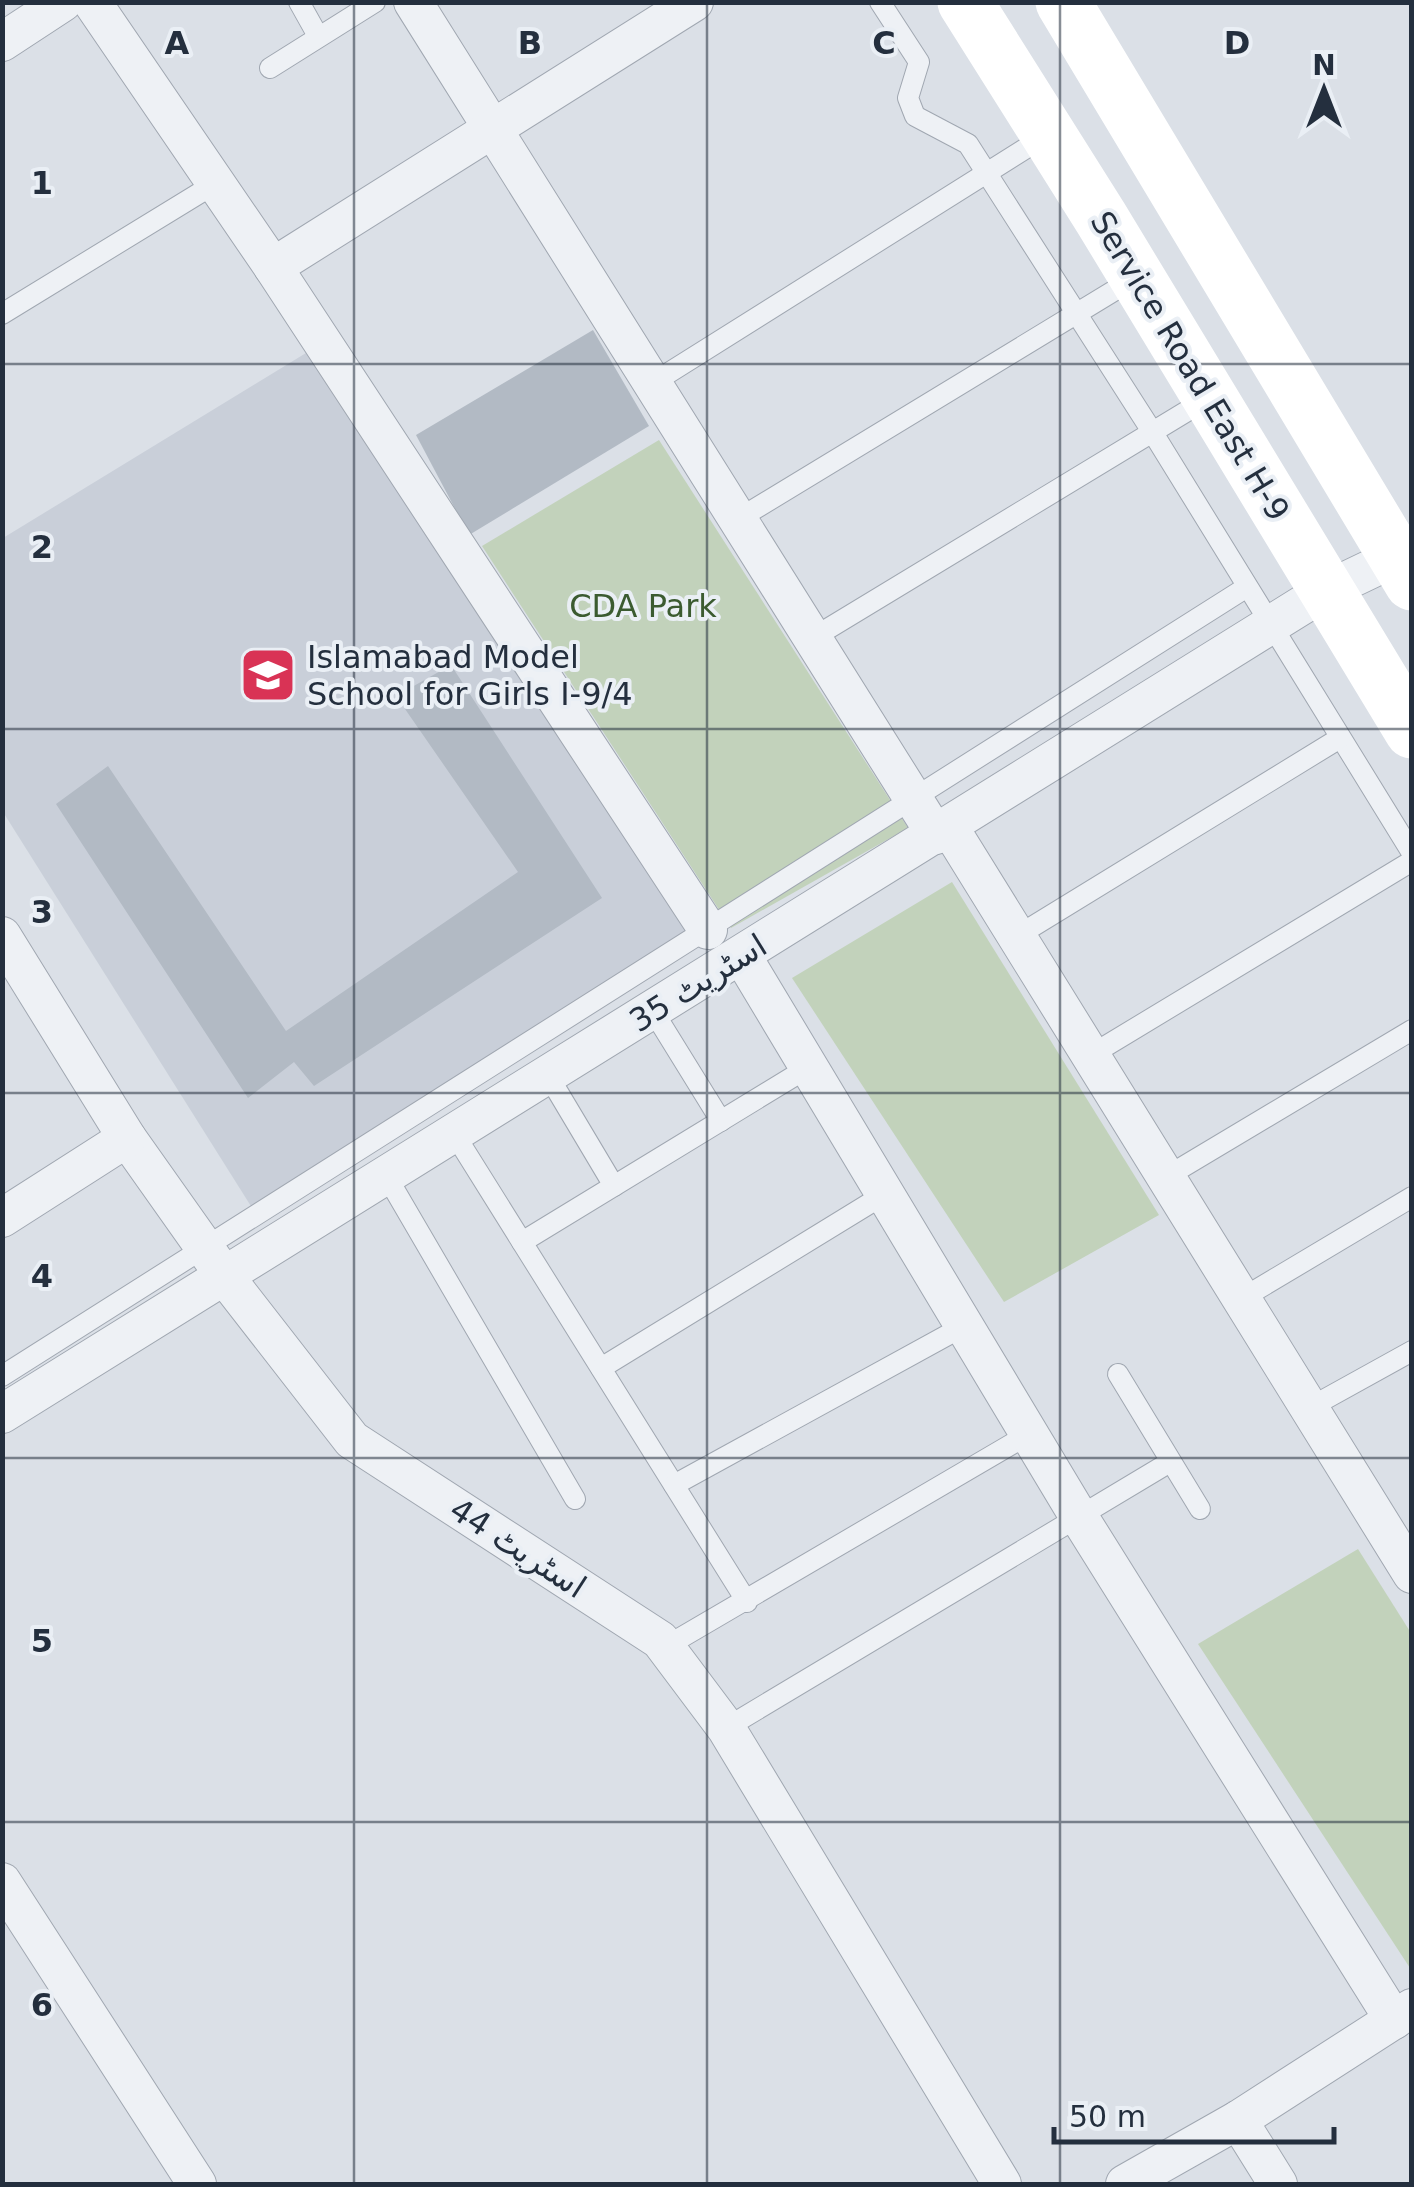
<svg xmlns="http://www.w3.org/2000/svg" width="1414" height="2187" font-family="'DejaVu Sans','Noto Sans Arabic',sans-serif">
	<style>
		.built { fill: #c9cfd9 }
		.green { fill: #c2d2bb }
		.building { fill: #b2bac4 }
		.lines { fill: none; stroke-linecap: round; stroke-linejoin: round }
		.lane-casing { stroke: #a0a7b1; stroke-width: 22 }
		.street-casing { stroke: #a0a7b1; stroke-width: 40 }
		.lane { stroke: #eef1f5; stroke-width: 20 }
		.street { stroke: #eef1f5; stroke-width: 38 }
		.secondary { stroke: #fff; stroke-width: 55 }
		.grid { fill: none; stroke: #242f3e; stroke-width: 2.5; stroke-opacity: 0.55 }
		.labels { text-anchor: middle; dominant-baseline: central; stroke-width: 8; stroke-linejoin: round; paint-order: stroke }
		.street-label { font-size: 32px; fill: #242f3e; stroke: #eaeff5 }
		.park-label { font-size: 32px; fill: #3b5b30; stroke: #eaeff5 }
		.poi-label { font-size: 32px; fill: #242f3e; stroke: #eaeff5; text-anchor: start }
		.grid-label { font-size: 32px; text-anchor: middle; font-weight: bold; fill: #242f3e; stroke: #eaeff5; stroke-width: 8; stroke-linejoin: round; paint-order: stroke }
	</style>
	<rect width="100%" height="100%" fill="#dbe0e7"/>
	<path class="built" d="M324,342l373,593 -443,276 -251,-399v-274z"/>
	<g class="green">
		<path d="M659,440l249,388 -177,100 -249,-382z"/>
		<path d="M952,882l207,333 -155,87 -212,-324z"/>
		<path d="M1358,1549l53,84 -1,335 -212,-324z"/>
	</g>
	<g class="building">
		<path d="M593,330l56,96 -180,109 -53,-100z"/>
		<path d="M451,665l151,233 -288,188 -20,-24 -46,36 -192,-294 52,-38 178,265 232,-159 -122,-176z"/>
	</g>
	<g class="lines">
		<g class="lane-casing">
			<g id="lane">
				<path d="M299,2l19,34"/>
				<path d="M880,2l39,60 -11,36 7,18 53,28 185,289 259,420"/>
				<path d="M270,68l105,-66"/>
				<path d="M2,314l214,-131"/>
				<path d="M651,384l396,-249"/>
				<path d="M735,521l400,-243"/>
				<path d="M811,639l396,-240"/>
				<path d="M1017,936l323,-198"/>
				<path d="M653,1011l68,110"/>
				<path d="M1091,1055l321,-194"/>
				<path d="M549,1077l65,109"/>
				<path d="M455,1135l292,467"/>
				<path d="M387,1177l188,322"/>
				<path d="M1166,1177l246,-147"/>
				<path d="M522,1242l287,-175"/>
				<path d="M1241,1299l171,-102"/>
				<path d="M601,1368l284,-174"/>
				<path d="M1118,1374l82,135"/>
				<path d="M2,1376l1245,-789"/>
				<path d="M1309,1408l103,-57"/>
				<path d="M674,1485l290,-159"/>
				<path d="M665,1647l364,-213"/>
				<path d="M726,1728l444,-266"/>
			</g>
		</g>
		<g class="street-casing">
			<g id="street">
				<path d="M92,2l181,265 435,663"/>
				<path d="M413,2l523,833"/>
				<path d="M2,42l61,-40"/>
				<path d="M273,267l421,-265"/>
				<path d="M949,827l463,747"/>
				<path d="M2,936l125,202 99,140 126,162 308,200 66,88 276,456"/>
				<path d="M742,956l337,561 315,503"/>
				<path d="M2,1218l125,-80"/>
				<path d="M2,1414l1323,-823 71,-34"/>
				<path d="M2,1882l195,302"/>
				<path d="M1238,2120l40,64"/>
				<path d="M1125,2184l113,-64 174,-112"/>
			</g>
		</g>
		<use href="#lane" class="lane"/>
		<use href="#street" class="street"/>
		<g class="secondary">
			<path d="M965,2l136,216 311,513"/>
			<path d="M1063,2l349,581"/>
		</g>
	</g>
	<path class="grid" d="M354,2v2182M707,2v2182M1060,2v2182M2,364h1410M2,729h1410M2,1093h1410M2,1458h1410M2,1822h1410"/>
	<defs>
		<g id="school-square" transform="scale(2.875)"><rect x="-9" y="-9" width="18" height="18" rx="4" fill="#d93355" stroke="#eaeff5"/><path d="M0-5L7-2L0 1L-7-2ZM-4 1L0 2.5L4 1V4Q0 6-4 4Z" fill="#fff"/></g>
	</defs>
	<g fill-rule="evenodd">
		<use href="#school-square" x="268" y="675"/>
	</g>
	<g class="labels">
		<g class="street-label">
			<text transform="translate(1190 366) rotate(59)">Service Road East H-9</text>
			<text transform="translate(698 983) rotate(-32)">اسٹریٹ 35</text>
			<text transform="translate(518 1548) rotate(33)">اسٹریٹ 44</text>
		</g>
		<g class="park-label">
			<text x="643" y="606">CDA Park</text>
		</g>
		<g class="poi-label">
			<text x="307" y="657">Islamabad Model<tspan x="307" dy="37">School for Girls I-9/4</tspan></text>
		</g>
	</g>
	<g class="grid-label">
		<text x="177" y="54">A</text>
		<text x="530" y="54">B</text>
		<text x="884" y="54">C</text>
		<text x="1237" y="54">D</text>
		<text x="42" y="194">1</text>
		<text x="42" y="558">2</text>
		<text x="42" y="923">3</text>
		<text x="42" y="1287">4</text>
		<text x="42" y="1652">5</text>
		<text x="42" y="2016">6</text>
	</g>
	<rect width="1414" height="2187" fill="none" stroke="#242f3e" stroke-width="10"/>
	<g transform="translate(1324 90)" stroke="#eaeff5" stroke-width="8" paint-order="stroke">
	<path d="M0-8L18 38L0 25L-18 38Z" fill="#242f3e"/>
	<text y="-15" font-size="28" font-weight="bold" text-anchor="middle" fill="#242f3e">N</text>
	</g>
	<path d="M1054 2127v15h280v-15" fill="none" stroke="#242f3e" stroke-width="5"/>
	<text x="1069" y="2127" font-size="30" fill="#242f3e" stroke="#eaeff5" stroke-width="8" paint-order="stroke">50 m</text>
</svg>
